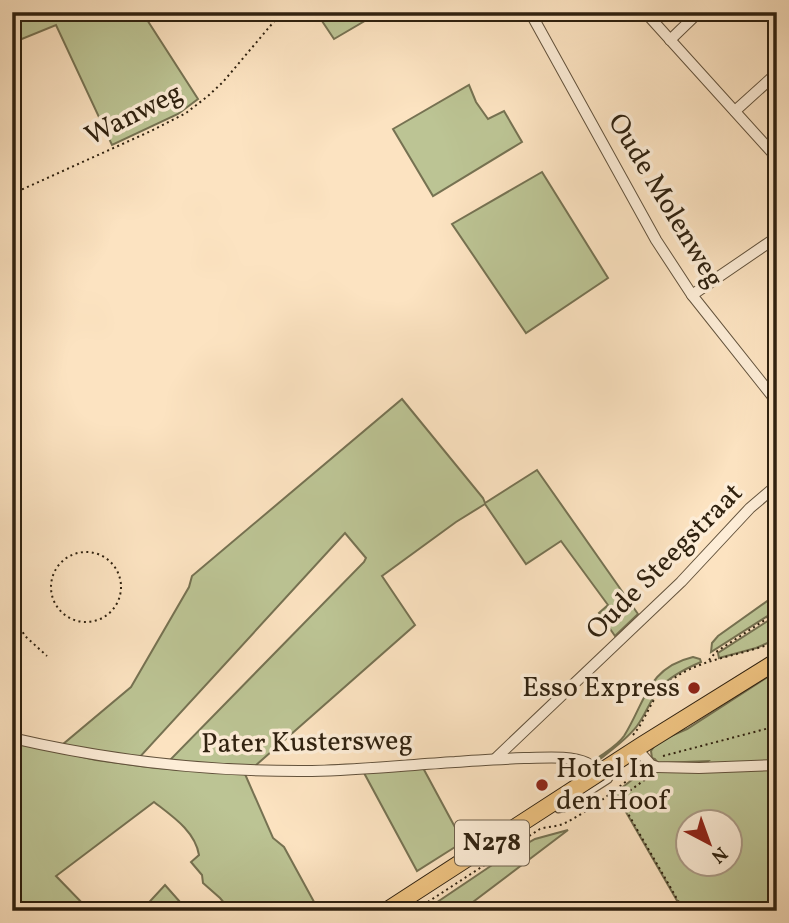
<svg xmlns="http://www.w3.org/2000/svg" width="789" height="923" font-family="Vollkorn,serif">
	<style>
		.green { fill: #bcc494; stroke: #767252; stroke-width: 2; fill-rule: evenodd }
		.lines { fill: none; stroke-linecap: round; stroke-linejoin: round }
		.service-casing { stroke: #62523c; stroke-width: 7 }
		.minor-casing { stroke: #62523c; stroke-width: 12 }
		.primary-casing { stroke: #2f210f; stroke-width: 18 }
		.path { stroke: #2f210f; stroke-width: 2; stroke-dasharray: 2 3.5; stroke-linecap: butt }
		.service { stroke: #fdedd7; stroke-width: 4.5 }
		.minor { stroke: #fdedd7; stroke-width: 10 }
		.primary { stroke: #eec280; stroke-width: 16 }
		.poi-dot { fill: #8f2418; stroke: #fdedd7; stroke-width: 2.5 }
		.labels { text-anchor: middle; dominant-baseline: central; stroke-width: 7; stroke-linejoin: round; paint-order: stroke }
		.shield { fill: #fdedd7; stroke: #6d5e4b; stroke-width: 2 }
		.shield-label { font-size: 26px; font-weight: bold; fill: #2f210f }
		.street-label { font-size: 28px; fill: #2f210f; stroke: #fdedd7 }
		.poi-label { font-size: 28px; fill: #2f210f; stroke: #fdedd7; text-anchor: end }
	</style>
	<rect width="100%" height="100%" fill="#fce3c1"/>
	<filter id="stains"><feTurbulence type="fractalNoise" baseFrequency=".00286" numOctaves="4"/><feColorMatrix values="0 0 0 0 .2 0 0 0 0 .09 0 0 0 0 .02 0 0 0 .5 -.17"/></filter>
	<radialGradient id="worn" r=".72"><stop offset=".6" stop-color="#630" stop-opacity="0"/><stop offset="1" stop-color="#630" stop-opacity=".3"/></radialGradient>
	<g class="green">
		<path d="M12,12h130l56,87 -20,15 -66,31 -56,-120 -44,18z"/>
		<path d="M316,12h64l-46,27z"/>
		<path d="M469,85l7,17 12,17 16,-8 18,31 -89,54 -40,-67z"/>
		<path d="M542,172l66,106 -82,55 -74,-109z"/>
		<path d="M402,399l81,99 2,5 52,-33 101,144 -23,22 -16,-23 9,-8 -47,-64 -35,23 -41,-60 -29,18 -74,54 33,49 -160,141 -87,-4 196,-200 2,-4 -21,-25 -207,226 -76,-14 69,-58 58,-100 3,-11z"/>
		<path d="M777,594v16l-66,42 1,-9 6,-7z"/>
		<path d="M777,615v24l-21,9 -37,10 -1,-5z"/>
		<path d="M693,657l7,2 1,3c-14,6 -31,14 -41,26 -10,12 -14,26 -23,38 -10,13 -24,23 -37,33l-5,1c9,-7 22,-14 29,-24 22,-35 23,-68 69,-79z"/>
		<path d="M777,671v240h-94l-68,-118 31,-24 14,3 35,-1 13,-10 -50,2 -3,-4 -3,-1 -1,-7 6,-9 30,-13zM688,822h42v42h-42z"/>
		<path d="M12,741l84,19 59,8 90,6 28,64 11,9 35,64h-88l-11,-13 -17,-15 -1,-8 -11,-13 8,-7c-4,-24 -27,-39 -45,-53l-98,74 32,33 -2,2h-74z"/>
		<path d="M422,766l41,76 -46,29 -54,-100z"/>
		<path d="M568,830l-107,81h-37l83,-56 28,-16z"/>
		<path d="M165,885l23,26h-47z"/>
	</g>
	<g class="lines">
		<g class="service-casing">
			<path id="service" d="M554,806l4,4 6,-1 45,-29 3,-5 -1,-4"/>
		</g>
		<g class="minor-casing">
			<g id="minor">
				<path d="M530,12l126,228 36,55 85,107"/>
				<path d="M645,12l132,146"/>
				<path d="M670,40l29,-28"/>
				<path d="M735,111l42,-38"/>
				<path d="M692,295l85,-58"/>
				<path d="M12,738c99,23 199,34 300,33 48,-1 95,-6 143,-9 23,-2 46,-3 69,-4 19,0 46,-3 63,5 5,2 7,7 10,11"/>
				<path d="M637,749l14,16 6,2 42,1 78,-3"/>
				<path d="M496,758l185,-176 69,-74 27,-23"/>
			</g>
		</g>
		<g class="primary-casing">
			<path id="primary" d="M386,911l256,-166 135,-84"/>
		</g>
		<g class="path">
			<path d="M12,194l139,-63 35,-18 22,-17 15,-14 59,-70"/>
			<circle cx="86" cy="587" r="35"/>
			<path d="M12,556l2,-5"/>
			<path d="M12,613l13,23 22,20"/>
			<path d="M709,660l7,-8 61,-40"/>
			<path d="M633,735c13,-15 18,-37 33,-50 28,-27 75,-28 111,-44"/>
			<path d="M663,756l114,-30"/>
			<path d="M615,791l69,120"/>
			<path d="M621,797l29,-21"/>
			<path d="M362,911l14,-9"/>
			<path d="M414,911l126,-82c9,-3 19,-2 27,-7 26,-13 50,-34 74,-52"/>
		</g>
		<use href="#service" class="service"/>
		<use href="#minor" class="minor"/>
		<use href="#primary" class="primary"/>
	</g>
	<g class="poi-dot">
		<circle cx="694" cy="688" r="7"/>
		<circle cx="542" cy="785" r="7"/>
	</g>
	<g class="labels">
		<rect class="shield" x="455" y="820.5" width="74" height="45" rx="5"/>
		<g class="shield-label">
			<text x="492" y="843">N278</text>
		</g>
		<g class="street-label">
			<text transform="translate(134 115) rotate(-27)">Wanweg</text>
			<text transform="translate(665 201) rotate(59)">Oude Molenweg</text>
			<text transform="translate(665 562) rotate(-45)">Oude Steegstraat</text>
			<text transform="translate(307 743) rotate(-1)">Pater Kustersweg</text>
		</g>
		<g class="poi-label">
			<text x="680" y="688">Esso Express</text>
			<text x="556" y="769" text-anchor="start">Hotel In<tspan x="556" dy="32">den Hoof</tspan></text>
		</g>
	</g>
	<rect width="789" height="923" fill="none" stroke="#fce3c1" stroke-width="42"/>
	<rect x="14" y="14" width="761" height="895" fill="none" stroke="#2f210f" stroke-width="3.5"/>
	<rect x="21" y="21" width="747" height="881" fill="none" stroke="#2f210f" stroke-width="2"/>
	<g transform="translate(709 843) rotate(139)"><circle r="33" fill="#fdedd7" stroke="#ab9b87" stroke-width="2"/>
	<path d="M0-5L12 26L0 18L-12 26Z" fill="#8f2418"/>
	<text y="-10" font-size="19" font-weight="bold" text-anchor="middle" fill="#2f210f">N</text>
	</g>
	<rect width="100%" height="100%" filter="url(#stains)"/>
	<rect width="100%" height="100%" fill="url(#worn)"/>
</svg>
